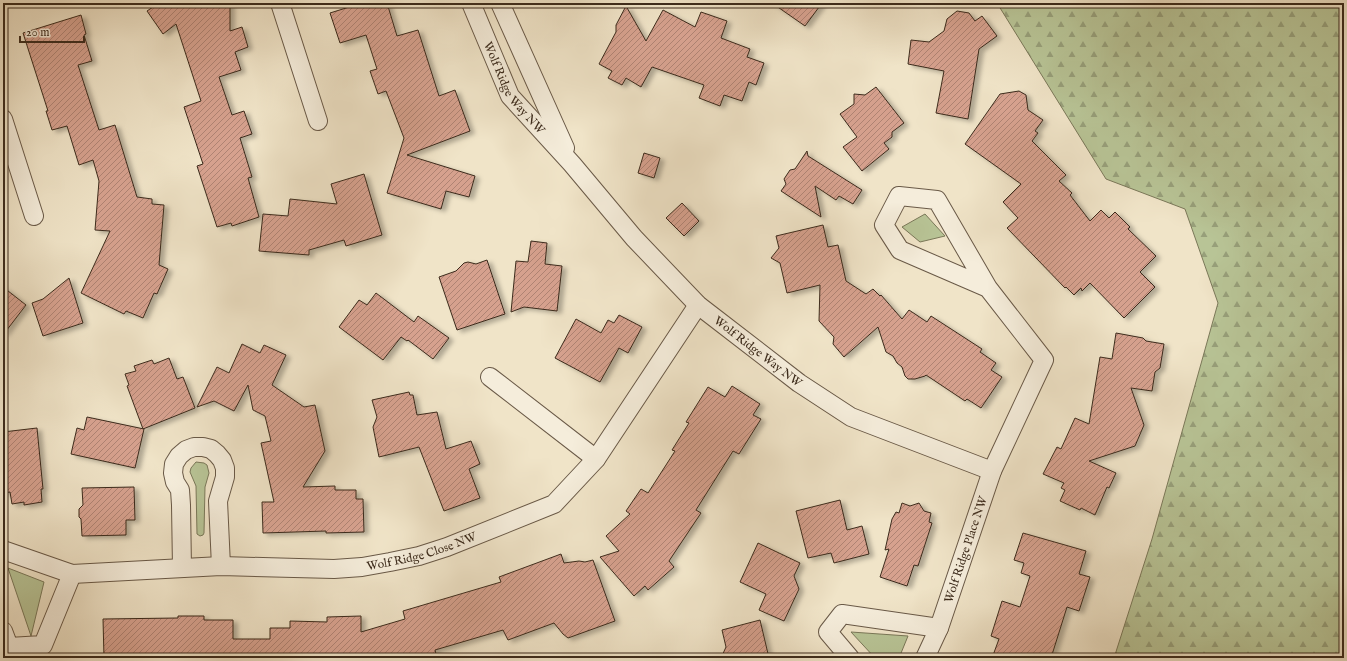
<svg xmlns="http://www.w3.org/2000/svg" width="1347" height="661" font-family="'IM FELL English',serif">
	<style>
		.green { fill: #b8c496; stroke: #7a7859 }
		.forest { fill: url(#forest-firs); stroke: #7a7859 }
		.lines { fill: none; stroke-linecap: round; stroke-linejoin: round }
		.stream { stroke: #79817f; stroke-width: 6 }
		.building { fill: url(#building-hatch); stroke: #3c2b1c; filter: url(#shadow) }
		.minor-casing { stroke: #695947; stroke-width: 20 }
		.minor { stroke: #f5eddb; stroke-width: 18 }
		.labels { text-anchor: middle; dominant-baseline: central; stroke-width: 4; stroke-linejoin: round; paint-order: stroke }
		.street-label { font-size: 12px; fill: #3c2b1c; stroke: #f5eddb }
	</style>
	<defs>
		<pattern id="forest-firs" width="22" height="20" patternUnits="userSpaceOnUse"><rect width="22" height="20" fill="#b8c496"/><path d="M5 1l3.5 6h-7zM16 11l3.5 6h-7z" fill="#979f7a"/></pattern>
		<pattern id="building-hatch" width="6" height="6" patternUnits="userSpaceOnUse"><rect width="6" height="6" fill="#d6a18e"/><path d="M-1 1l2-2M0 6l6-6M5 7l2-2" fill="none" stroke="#af8373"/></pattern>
		<filter id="shadow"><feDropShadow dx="4.5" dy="2.5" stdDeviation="2" flood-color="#0004"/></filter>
	</defs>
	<rect width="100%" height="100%" fill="#f0e4c8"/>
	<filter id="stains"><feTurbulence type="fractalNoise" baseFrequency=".005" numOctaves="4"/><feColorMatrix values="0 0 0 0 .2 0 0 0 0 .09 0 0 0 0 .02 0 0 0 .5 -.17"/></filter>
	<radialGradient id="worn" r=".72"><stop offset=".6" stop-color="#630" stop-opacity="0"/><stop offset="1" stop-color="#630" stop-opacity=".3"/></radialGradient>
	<g class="green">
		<path d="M925,214l20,22 -25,6 -18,-15z"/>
		<path d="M196,462l8,1 3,2 2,8 -4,14 -1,46 -1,2 -3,1 -3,-2 -1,-48 -6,-14 1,-4z"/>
		<path d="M8,568l36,14 -13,54z"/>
		<path d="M851,632l57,4 -9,22h-24z"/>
	</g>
	<path class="forest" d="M997,3h347v655h-230l38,-119 66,-236 -33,-94 -79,-30z"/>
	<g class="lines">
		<path class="stream" d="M1340,658l4,-5"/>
	</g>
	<g class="building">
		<path d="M159,3h71v28l12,-4 6,20 -13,5 6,18 -22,7 13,38 12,-4 8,23 -12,4 12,39 -4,1 11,39 -27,9 -1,-3 -14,4 -20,-61 6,-2 -19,-57 17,-6 -25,-77 -13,10 -16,-23z"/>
		<path d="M362,3h25l10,33 21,-6 21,66 16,-6 15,41 -63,24 68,21 -6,21 -23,-6 -5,18 -54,-16 17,-55 -18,-47 -8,3 -8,-23 7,-2 -11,-34 -26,8 -10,-30z"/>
		<path d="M772,3h50l-17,23z"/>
		<path d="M626,6l20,35 17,-31 32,17 6,-15 26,9 -6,17 29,11 -3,8 17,6 -8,22 -7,-3 -7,19 -18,-6 -4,11 -21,-8 5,-13 -52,-18 -11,20 -15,-9 -4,7 -14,-7 4,-7 -13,-7 17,-32v-7z"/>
		<path d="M957,11l12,2 6,8 7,-5 15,20 -18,13 -11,70 -32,-6 8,-42 -36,-7 3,-24 18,2 15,-11 3,-12z"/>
		<path d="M81,15l5,19 -2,1 8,26 -14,4 21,65 16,-5 22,72 15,2v5l12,1 -5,60 9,4 -11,25 -3,-1 -11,25 -17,-7 -2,3 -43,-21 29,-62 -15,-1 4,-49 -6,-21 -14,5 -12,-39 -15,4 -6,-19h2l-25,-78z"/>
		<path d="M876,87l28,36 -12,9v5l-8,6 5,6 -27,22 -19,-24 14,-10 -17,-23 14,-10v-10l11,1z"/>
		<path d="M1019,91l7,4 2,15 15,10 -8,11 3,2 -6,8 34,34 -7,6 13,12 -2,2 20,26 11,-11 8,8 6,-6 15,15 -2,2 28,27 -16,16 15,15 -31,31 -34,-35 -8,8 -1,-3 -7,7 -8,-8 -1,1 -58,-60 11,-10 -15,-16 18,-18 -56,-40 35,-50z"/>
		<path d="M807,151l1,5 54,34 -9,14 -14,-8 -3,4 -21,-14 6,31 -40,-26 5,-7 -2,-5 6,-9 5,-1z"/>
		<path d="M644,153l16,5 -6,20 -16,-5z"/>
		<path d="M364,174l18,61 -36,11 -2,-6 -35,10v5l-50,-4 4,-37 25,2 2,-17 47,5 -6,-20z"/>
		<path d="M682,203l17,18 -15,15 -18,-18z"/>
		<path d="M823,225l5,22 10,-2 8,36 20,13 7,-5 7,7 1,-1 21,24 7,-9 18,12 4,-6 51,33 -2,3 16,11 -5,7 11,7 -21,31 -14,-9 -2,2 -39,-26 -1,1 -10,3h-7l-3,-3 -3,-9 -5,-4 -4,-7 -7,-4 -8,-25 -34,30 -11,-13 1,-7 -15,-16 1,-36 -33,8 -7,-30 -9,-5 8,-10 -3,-12z"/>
		<path d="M531,241l16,2 -2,21 17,2 -5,45 -33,-4 -13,5 5,-51 12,1z"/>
		<path d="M487,260l18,54 -48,16 -18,-53 17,-6 8,-8 4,-1 8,2z"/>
		<path d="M69,278l14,45 -40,13 -11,-33 11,-4z"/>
		<path d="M3,287l23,18 -23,30z"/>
		<path d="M376,293l38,29 4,-6 31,22 -16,21 -25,-19 -1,1 -6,-4 -18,23 -44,-33 20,-27 8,5z"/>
		<path d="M619,315l23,12 -14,26 -9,-5 -19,34 -45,-24 21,-39 25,14 7,-13 6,3z"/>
		<path d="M1116,333l27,5 3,3 18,3 -4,24 -5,4 -3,19 -21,-3 13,37 -9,21 -46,15 27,12 -7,15 -2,-1 -12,28 -14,-7 -1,2 -20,-9 5,-11 -4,-2 3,-5 -21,-9 14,-27 4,2 14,-31 14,6 11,-67 12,2z"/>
		<path d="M242,344l18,9 4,-8 22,10 -14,30 32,22 11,-2 10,46 -22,36 32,-1v4h21v9h7l1,33 -38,1v-2l-63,2 -1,-31h12l-13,-59 10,-2 -6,-25 -12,-6 -5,-25 -14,26 -20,-10 -17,6 20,-40 12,6z"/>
		<path d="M169,358l8,21 6,-2 12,31 -52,21 -16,-43 2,-1 -4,-11 11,-3 -2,-5 18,-6 2,4z"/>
		<path d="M732,386l28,18 -7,11 8,4 -22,35 -6,-3 -37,59 5,3 -32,48 5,6 -26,23 -3,-4 -11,10 -34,-39 19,-6 -13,-15 24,-22 -4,-3 15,-22 7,4 27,-42 -3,-1 17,-27 -3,-1 22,-35 17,10z"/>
		<path d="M409,392l1,3h3l4,20 20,-3 9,37 25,-8 9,23 -11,5 11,29 -36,13 -25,-64 -40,10 -6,-30 4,-10 -5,-17z"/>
		<path d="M87,417l57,12 -9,39 -64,-14 6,-26 7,2z"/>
		<path d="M37,428l6,61h-2l1,13 -18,3v-3l-12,2 -2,-12 -7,1v-61z"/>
		<path d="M134,487l1,33h-9v15l-44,1 -1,-17 -2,-2v-8l4,-4 -1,-17z"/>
		<path d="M840,500l7,30 15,-4 7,28 -35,9 -3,-10 -23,5 -12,-47z"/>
		<path d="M902,503l8,3 9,-3 5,8 7,2 -2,9 3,1 -14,43 -4,-1 -7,21 -27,-9 9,-28 -4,1 7,-31 4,-7 3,1z"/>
		<path d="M1023,533l63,18 -7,23 11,3 -11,34 -12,-4 -16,51h-59l7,-19 -8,-3 11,-35 18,6 10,-31 -9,-3 3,-10 -10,-3z"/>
		<path d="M758,543l42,20 -6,13 5,13 -15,32 -25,-11 7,-16 -26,-12z"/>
		<path d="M561,554l3,9 15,-2 6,1 8,-2 22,61 -47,17 -5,-4 -9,-11 -46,17 -5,-10 -68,20 2,8h-333l-1,-39 75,-1v-2h26v4h29v19h37v-11h20v-7l37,1v-5l34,-1v16l44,-13 -2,-8 98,-29 -2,-5z"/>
		<path d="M760,620l9,38h-48l5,-11 -4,-17z"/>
	</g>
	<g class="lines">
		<g class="minor-casing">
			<g id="minor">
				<path d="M280,3l38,118"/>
				<path id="s1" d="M471,3l39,93 62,68 62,74 64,67 101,78 52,34 141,54"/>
				<path d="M500,3l65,145"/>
				<path d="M3,119l31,97"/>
				<path d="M490,377l106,82"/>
				<path id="s2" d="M3,550l69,24 149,-8 113,3 28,-2 28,-5 29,-6 28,-9 107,-43 42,-45 102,-154"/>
				<path d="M182,568l-1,-63 -1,-15 -5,-8 -2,-9 1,-9 5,-8 7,-6 8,-3h9l8,2 6,5 5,6 3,8v9l-7,24 3,65"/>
				<path d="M3,631l6,16 34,-2 29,-71"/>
				<path d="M850,658l-22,-26 14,-18 97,14"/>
				<path id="s3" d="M925,658l14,-30 53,-157 52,-111 -56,-72 -51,-88 -38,-4 -15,29 16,25 88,38"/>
			</g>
		</g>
		<use href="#minor" class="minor"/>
	</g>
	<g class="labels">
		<g class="street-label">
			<text stroke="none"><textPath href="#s1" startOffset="96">Wolf Ridge Way NW</textPath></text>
			<text stroke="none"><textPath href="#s1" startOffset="458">Wolf Ridge Way NW</textPath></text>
			<text stroke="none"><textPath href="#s2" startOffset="425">Wolf Ridge Close NW</textPath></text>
			<text stroke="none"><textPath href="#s3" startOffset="116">Wolf Ridge Place NW</textPath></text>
		</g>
	</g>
	<rect width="1347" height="661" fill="none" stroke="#f0e4c8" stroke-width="16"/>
	<rect x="4" y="4" width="1339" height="653" fill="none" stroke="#3c2b1c" stroke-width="2"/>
	<rect x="8" y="8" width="1331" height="645" fill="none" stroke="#3c2b1c"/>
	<path d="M20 36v6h64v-6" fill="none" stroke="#3c2b1c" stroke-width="2"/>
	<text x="26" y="36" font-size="12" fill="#3c2b1c" stroke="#f5eddb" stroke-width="3" paint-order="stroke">20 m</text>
	<rect width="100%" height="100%" filter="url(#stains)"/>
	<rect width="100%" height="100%" fill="url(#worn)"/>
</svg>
